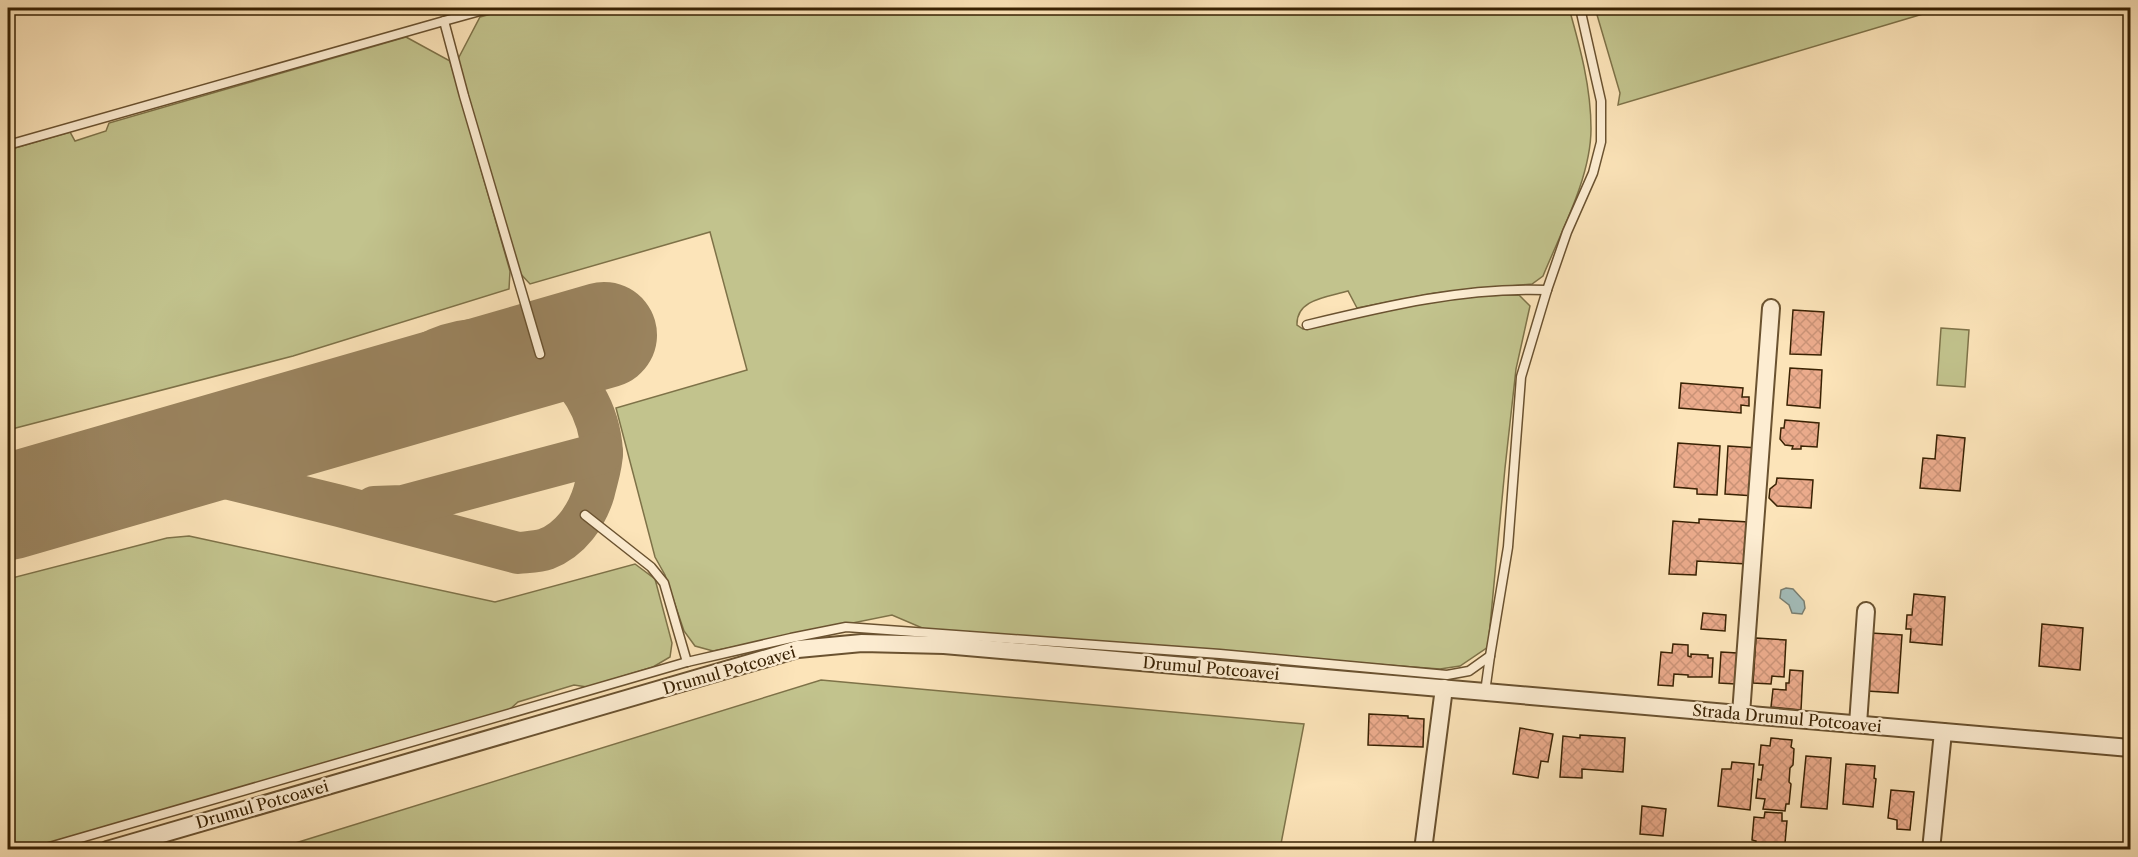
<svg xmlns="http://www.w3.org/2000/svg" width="2138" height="857" font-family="'Libre Caslon Text',serif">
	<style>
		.grass { fill: #c2c38d; stroke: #7e7248; stroke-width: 1.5 }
		.water { fill: url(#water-ripples); stroke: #797e70; stroke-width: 1.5 }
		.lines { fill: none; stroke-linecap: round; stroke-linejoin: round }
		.taxiway { stroke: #9a835e; stroke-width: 42 }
		.runway { stroke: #9a835e; stroke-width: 106 }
		.building { fill: url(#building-cross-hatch); stroke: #392203; stroke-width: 1.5 }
		.lane-casing { stroke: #6a5230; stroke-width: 11 }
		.street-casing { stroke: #6a5230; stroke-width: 20 }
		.lane { stroke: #fdedd2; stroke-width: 8 }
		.street { stroke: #fdedd2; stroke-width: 16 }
		.labels { text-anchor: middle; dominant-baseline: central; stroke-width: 5; stroke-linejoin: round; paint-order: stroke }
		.street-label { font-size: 16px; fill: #392203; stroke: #fdedd2 }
	</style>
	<defs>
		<pattern id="water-ripples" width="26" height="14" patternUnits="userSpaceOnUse" patternTransform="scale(1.5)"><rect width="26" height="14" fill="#a3bcb9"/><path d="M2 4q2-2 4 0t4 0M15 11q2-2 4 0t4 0" fill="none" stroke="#8da19d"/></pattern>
		<pattern id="building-cross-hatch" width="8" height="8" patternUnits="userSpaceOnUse" patternTransform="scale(1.5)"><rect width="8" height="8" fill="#ebab8c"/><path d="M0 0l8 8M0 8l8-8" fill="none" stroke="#ca9377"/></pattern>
	</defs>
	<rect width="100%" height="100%" fill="#fce4b9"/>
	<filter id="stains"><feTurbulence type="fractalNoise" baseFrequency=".00333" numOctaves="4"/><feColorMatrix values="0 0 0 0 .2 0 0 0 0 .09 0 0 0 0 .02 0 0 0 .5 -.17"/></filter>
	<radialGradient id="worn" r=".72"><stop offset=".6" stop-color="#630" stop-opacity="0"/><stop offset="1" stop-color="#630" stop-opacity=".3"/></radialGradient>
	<g class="grass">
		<path d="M514,8h1055c11,39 22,79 22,121 0,48 -30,103 -48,147l-11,8 -97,9 -78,15 -9,-17c-20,6 -52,8 -51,34l6,4c23,-2 45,-11 68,-17 47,-11 100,-17 148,-17l11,11 -14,63 -11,99 -17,179 -28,19 -20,3 -513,-39 -35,-15 -179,36 -18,-5 -11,-15 -19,-56 -10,-18 -39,-149 131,-38 -37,-138 -180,52 -12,-13 -60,-212 22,-42z"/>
		<path d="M1595,8h348l-325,97 2,-12z"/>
		<path d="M406,37l44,24 60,210 -1,18 -216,67 -285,74v-280l62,-18 5,9 31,-10 3,-8z"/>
		<path d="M1941,328l28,2 -4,57 -28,-2z"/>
		<path d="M189,536l306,66 140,-38 20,15 17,64 -2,14 -17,10 -66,20 -13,-2 -56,17 -11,10 -476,137 -16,-4 -7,3v-269l159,-41z"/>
		<path d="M821,680l483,44 -24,125h-1004z"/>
	</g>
	<path class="water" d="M1786,588l7,1 11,12 1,7 -3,6 -10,-1 -3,-8 -9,-7 1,-8z"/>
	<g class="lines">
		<g class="taxiway">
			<path d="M127,473l41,-1 50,4 122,30 178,47c9,-1 20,-1 28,-4 24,-9 41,-33 48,-57 3,-13 8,-27 8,-40 -5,-84 -88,-135 -165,-103 -24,10 -41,31 -57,51"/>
			<path d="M374,507l29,-1 199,-53"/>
		</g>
		<path class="runway" d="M8,507l596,-172"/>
	</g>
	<g class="building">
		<path d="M1793,310l31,2 -3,43 -31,-1z"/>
		<path d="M1790,368l32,2 -2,38 -33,-3z"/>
		<path d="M1681,383l62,5 -1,9h7v9l-8,-1v8l-62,-5z"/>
		<path d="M1785,420l34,3 -2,24 -16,-1v3h-9l1,-3 -8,-1 -5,-6 1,-11h3z"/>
		<path d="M1937,435l28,3 -5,53 -40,-3 3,-30 12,1z"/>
		<path d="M1678,443l42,3 -3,49 -20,-1v-5l-23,-2z"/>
		<path d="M1728,446l30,2 -3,48 -30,-2z"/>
		<path d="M1777,478l36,2 -2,28 -34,-2 -8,-8 1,-9 6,-5z"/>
		<path d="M1699,519l49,3 -2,42 -49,-3 -1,14 -27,-1 4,-53 26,2z"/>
		<path d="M1914,594l31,3 -3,48 -32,-3 1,-13h-5l1,-14h5z"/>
		<path d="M1703,613l23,2 -1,16 -24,-2z"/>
		<path d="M2042,624l41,4 -3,42 -41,-4z"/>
		<path d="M1871,633l31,2 -4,58 -31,-2z"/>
		<path d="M1756,638l30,2 -2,37 -12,-1 -1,8 -18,-1z"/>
		<path d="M1673,644l15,1v11l3,1v-3l17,1v3h5l-1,19h-24v-2l-14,-1 -1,12 -15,-1 3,-33 11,1z"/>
		<path d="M1721,652l16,1 -2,31 -16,-1z"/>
		<path d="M1790,670l13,1 -2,39 -30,-3 2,-18 13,1v-7h3z"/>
		<path d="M1369,714l39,2v2l16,1 -1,28 -55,-2z"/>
		<path d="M1520,728l33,6 -5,28 -7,-1 -3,17 -25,-4z"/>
		<path d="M1580,735l45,3 -2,34 -41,-3v9l-22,-1 3,-41 17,2z"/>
		<path d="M1771,738l21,2 -1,7 3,2 -1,16 -3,3 -1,14 2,2 -2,20h-3l-1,7 -22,-2 2,-10 -9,-1 2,-19 3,1 2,-15h-4l2,-20 9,1z"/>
		<path d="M1806,756l25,2 -4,51 -26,-2z"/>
		<path d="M1732,762l22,2 -4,46 -32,-4 4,-37h9z"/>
		<path d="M1846,764l29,2 -1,12 2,1 -3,28 -30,-3z"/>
		<path d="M1891,790l23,2 -4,38 -13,-1v-9l-9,-2z"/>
		<path d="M1642,806l24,3 -3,27 -23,-2z"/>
		<path d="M1765,812l17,1v8h5l-2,22h-4v7l-26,-2 1,-7 -4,-1 2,-23 10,1z"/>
	</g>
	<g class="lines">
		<g class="lane-casing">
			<g id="lane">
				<path d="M444,21l47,-13"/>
				<path d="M8,145l436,-124 20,75 76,258"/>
				<path d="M1307,325c79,-19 158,-38 240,-35l20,-58 26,-59 8,-31v-41l-21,-93"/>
				<path d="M585,515l66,52 13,16 23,79"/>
				<path d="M1485,692l5,-36"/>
				<path d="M39,850l648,-188 104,-24 55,-11 374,27 227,21 22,-4 21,-15 18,-109 13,-170 26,-87"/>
			</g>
		</g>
		<g class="street-casing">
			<g id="street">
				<path d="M1741,714l30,-406"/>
				<path d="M1858,724l8,-113"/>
				<path d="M107,850l691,-201 64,-6 82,2 1186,103"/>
				<path d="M1423,850l21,-162"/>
				<path d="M1931,850l12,-118"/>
			</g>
		</g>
		<use href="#lane" class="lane"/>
		<use href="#street" class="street"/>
	</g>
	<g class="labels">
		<g class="street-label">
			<text transform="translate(1211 668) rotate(5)">Drumul Potcoavei</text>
			<text transform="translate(729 670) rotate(-16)">Drumul Potcoavei</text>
			<text transform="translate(1787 718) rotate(5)">Strada Drumul Potcoavei</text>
			<text transform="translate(262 804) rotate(-16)">Drumul Potcoavei</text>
		</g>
	</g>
	<rect width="2138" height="857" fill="none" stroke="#fce4b9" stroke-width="30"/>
	<rect x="9" y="9" width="2120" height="839" fill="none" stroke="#392203" stroke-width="3"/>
	<rect x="15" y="15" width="2108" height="827" fill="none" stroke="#392203" stroke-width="1.5"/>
	<rect width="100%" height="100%" filter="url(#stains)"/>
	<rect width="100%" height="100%" fill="url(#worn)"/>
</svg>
